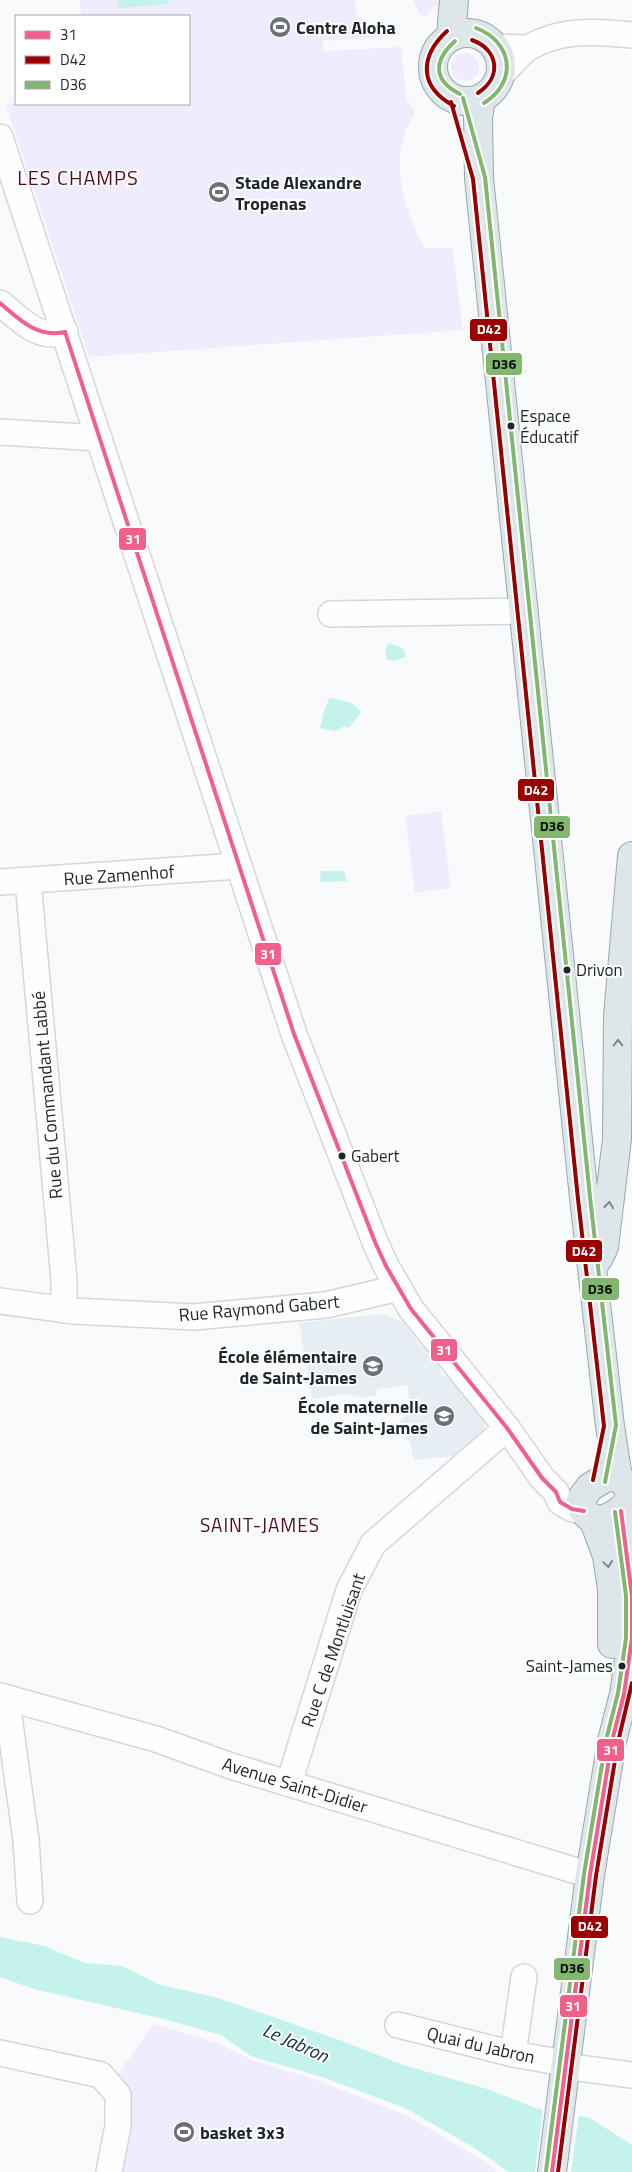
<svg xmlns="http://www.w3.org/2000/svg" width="632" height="2172" font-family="'Titillium Web',sans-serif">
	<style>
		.built { fill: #e6eef3 }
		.green { fill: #efedfd }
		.water { fill: #c4f2ec }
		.pier { fill: #f8fafc }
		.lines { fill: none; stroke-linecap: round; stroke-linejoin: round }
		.minor-casing { stroke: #d3d7dc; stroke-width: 28 }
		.major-casing { stroke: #98a8ac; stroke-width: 30 }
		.minor { stroke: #fefeff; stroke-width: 25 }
		.major { stroke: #dde6e8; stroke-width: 28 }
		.bus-1-casing { stroke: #fff; stroke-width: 8 }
		.bus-2-casing { stroke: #fff; stroke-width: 8 }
		.bus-3-casing { stroke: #fff; stroke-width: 8 }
		.bus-1 { stroke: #f35f8b; stroke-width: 4 }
		.bus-2 { stroke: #9b0000; stroke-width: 4 }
		.bus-3 { stroke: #81b76f; stroke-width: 4 }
		.oneway { stroke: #7d868a }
		.bus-dot { fill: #1d262c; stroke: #fff; stroke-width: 2 }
		.labels { text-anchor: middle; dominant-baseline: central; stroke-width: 4; stroke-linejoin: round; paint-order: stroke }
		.bus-label { font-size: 17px; fill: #1d262c; stroke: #fff; text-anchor: start }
		.poi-label { font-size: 18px; font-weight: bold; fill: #1d262c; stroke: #fff; text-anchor: start }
		.street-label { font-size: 18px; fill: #1d262c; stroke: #fff }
		.neighbourhood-label { font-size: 19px; letter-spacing: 1px; fill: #520c19; stroke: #fff }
		.water-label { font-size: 19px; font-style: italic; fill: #11312e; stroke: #fff }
		.quarter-label { font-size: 20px; letter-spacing: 1px; fill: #520c19; stroke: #fff }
		.line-badge { stroke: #fff; stroke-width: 2 }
		.badge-label { font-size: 14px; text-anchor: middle; font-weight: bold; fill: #fff }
		.pale-badge-label { font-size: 14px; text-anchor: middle; font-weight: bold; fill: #111 }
	</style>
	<rect width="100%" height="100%" fill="#f8fafc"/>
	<path class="built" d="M384,1314l21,9 15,22 15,9 8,24 5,-6 37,48 -1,13 -29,23 -41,4 -4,-18 -14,-17 14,-13 -2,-27 -31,4 -1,6 -14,3 -17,-4 -33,5 -13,-76z"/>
	<g class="green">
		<path d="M80,0h274l2,14 30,23 -63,4v10l78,-4 5,50 9,15c-3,7 -8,13 -10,21 -13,36 1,83 20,115h27l11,82 -374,27 -83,-252 10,-3v2h173v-88h-108z"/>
		<path d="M414,0h32v5l-12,1 -9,11 -6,-4z"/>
		<circle cx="465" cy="67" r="14"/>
		<path d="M441,811l10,77 -36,5 -10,-77z"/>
		<path d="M154,2024l63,19 37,18 51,15 101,39 78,46 14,11h-381l-2,-94z"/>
	</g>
	<g class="water">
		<path d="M117,0h52v4l-51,4z"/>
		<path d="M389,643l15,6 2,8 -14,4 -5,-2 -2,-9z"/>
		<path d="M330,698l22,5 9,9 -12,16 -5,-2 -8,5 -16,-3 5,-21z"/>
		<path d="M320,871h24l3,10 -26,1z"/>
		<path d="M0,1937l45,9 39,17 38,3 36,18 60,14 124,43 61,24 84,24 51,20 52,9 42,27v27h-123l-36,-25 -68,-39 -83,-31 -71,-21 -30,-21 -53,-15 -134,-31 -34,-12z"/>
	</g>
	<path class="pier" d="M543,2107l36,7 -8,58h-36z"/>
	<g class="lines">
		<g class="minor-casing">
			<g id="minor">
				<path d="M495,47l33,1"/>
				<path d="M500,76c9,-9 18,-21 28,-28 32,-19 69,-17 104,-13"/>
				<path d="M0,137l294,897 81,208 11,24 25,43 96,119 35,50 14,14 4,10 12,7 12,2"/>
				<path d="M0,303c20,16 38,38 65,29"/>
				<path d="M0,432l99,6"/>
				<path d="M331,614l193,-3"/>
				<path d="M28,881l36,399v30"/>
				<path d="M0,882l238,-16"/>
				<path d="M0,1301l74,10 120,6 132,-12 72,-17"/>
				<path d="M0,1696l156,43 75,27 359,109"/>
				<path d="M11,1699l-3,8 1,10 17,123 4,61"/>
				<path d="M289,1783l60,-193 24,-46 134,-116"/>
				<path d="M398,2025l115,29 51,9"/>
				<path d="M0,2053l101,22 17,20v31l-9,46"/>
				<path d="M513,2054l11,-77"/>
				<path d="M564,2066l68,9"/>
			</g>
		</g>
		<g class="major-casing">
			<g id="major">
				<circle cx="467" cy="67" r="34"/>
				<path d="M451,36l3,-36"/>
				<path d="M481,98l-3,20 1,60 105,1020 26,228 8,52"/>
				<path d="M598,1259l6,-12 13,-108 1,-123 14,-160"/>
				<path d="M607,1477c15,-1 22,8 23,22 -8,13 -34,32 -46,12 -2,-3 -2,-9 -3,-12l9,-12z"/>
				<path d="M593,1518l14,38 5,33v55"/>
				<path d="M552,2172l38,-297 22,-134 12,-47 5,-34 3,-22v-42l-11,-85"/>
			</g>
		</g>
		<use href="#minor" class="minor"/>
		<use href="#major" class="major"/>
		<g class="bus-1-casing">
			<g id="bus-1">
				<path d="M0,303c20,17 37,35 65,29"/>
				<path d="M65,332l229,702 81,208 11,24 25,43 96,119 35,50 14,14 4,10 12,7 12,2"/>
				<path d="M552,2172l38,-297 22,-134 12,-47 8,-56v-42l-11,-85"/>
			</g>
		</g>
		<g class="bus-2-casing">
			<g id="bus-2">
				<path d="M447,31c-28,26 -28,56 7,75"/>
				<path d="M472,40c27,10 30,37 6,53"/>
				<path d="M451,102l22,77 105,1020 26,227 -11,54"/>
				<path d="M558,2172l38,-296 22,-134 14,-59"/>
			</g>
		</g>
		<g class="bus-3-casing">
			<g id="bus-3">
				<path d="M476,28c37,14 42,54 8,75"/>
				<path d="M455,41c-21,19 -23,39 5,53"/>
				<path d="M463,98l22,79 105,1020 26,228 -11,57"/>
				<path d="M546,2171l38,-297 22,-134 12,-47 8,-55v-42l-11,-84"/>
			</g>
		</g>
		<use href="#bus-1" class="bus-1"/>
		<use href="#bus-2" class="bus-2"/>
		<use href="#bus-3" class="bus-3"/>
	</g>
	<defs><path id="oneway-chevron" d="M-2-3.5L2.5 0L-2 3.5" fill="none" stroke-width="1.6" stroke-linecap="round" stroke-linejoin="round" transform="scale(1.25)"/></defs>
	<g class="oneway">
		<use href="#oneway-chevron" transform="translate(618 1043) rotate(-90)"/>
		<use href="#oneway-chevron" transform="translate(609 1205) rotate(-83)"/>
		<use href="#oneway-chevron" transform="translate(608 1564) rotate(82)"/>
	</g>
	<defs>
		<g id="stadium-disc" transform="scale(1.125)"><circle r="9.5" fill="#6a7075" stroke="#fff"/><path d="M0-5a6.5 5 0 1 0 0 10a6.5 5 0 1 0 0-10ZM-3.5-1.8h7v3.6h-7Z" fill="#fff"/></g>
		<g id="school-disc" transform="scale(1.125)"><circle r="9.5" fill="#6a7075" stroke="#fff"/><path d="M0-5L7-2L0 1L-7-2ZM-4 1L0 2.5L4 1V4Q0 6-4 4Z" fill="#fff"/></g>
	</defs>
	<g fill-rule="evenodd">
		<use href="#stadium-disc" x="280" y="27"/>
		<use href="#stadium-disc" x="219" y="192"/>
		<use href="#school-disc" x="373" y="1366"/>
		<use href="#school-disc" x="444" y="1416"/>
		<use href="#stadium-disc" x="184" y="2132"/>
	</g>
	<g class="bus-dot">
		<circle cx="511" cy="426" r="4.5"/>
		<circle cx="567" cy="970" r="4.5"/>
		<circle cx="342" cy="1156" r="4.5"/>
		<circle cx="622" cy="1666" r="4.5"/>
	</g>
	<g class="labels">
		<g class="bus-label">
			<text x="520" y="416">Espace<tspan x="520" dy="21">Éducatif</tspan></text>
			<text x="576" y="970">Drivon</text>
			<text x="351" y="1156">Gabert</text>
			<text x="613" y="1666" text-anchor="end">Saint-James</text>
		</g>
		<g class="poi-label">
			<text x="296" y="27">Centre Aloha</text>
			<text x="235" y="182">Stade Alexandre<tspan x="235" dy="21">Tropenas</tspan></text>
			<text x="357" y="1356" text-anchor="end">École élémentaire<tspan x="357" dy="21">de Saint-James</tspan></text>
			<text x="428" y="1406" text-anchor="end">École maternelle<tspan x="428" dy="21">de Saint-James</tspan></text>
			<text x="200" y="2132">basket 3x3</text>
		</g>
		<g class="street-label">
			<text transform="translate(119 875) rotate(-4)">Rue Zamenhof</text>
			<text transform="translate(47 1095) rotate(-95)">Rue du Commandant Labbé</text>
			<text transform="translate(259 1308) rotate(-5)">Rue Raymond Gabert</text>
			<text transform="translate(333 1650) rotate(-71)">Rue C de Montluisant</text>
			<text transform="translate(295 1785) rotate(17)">Avenue Saint-Didier</text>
			<text transform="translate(481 2045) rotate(13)">Quai du Jabron</text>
		</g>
		<g class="neighbourhood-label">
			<text x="260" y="1524">SAINT-JAMES</text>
		</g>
		<g class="water-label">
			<text transform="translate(296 2042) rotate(24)">Le Jabron</text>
		</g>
		<g class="quarter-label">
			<text x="78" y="177">LES CHAMPS</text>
		</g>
	</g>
	<g class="line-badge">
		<rect x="469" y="318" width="39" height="24" rx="5" fill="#9b0000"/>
		<rect x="485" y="352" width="38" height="24" rx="5" fill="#81b76f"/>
		<rect x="118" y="527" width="29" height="24" rx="5" fill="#f35f8b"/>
		<rect x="517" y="778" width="38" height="24" rx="5" fill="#9b0000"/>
		<rect x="533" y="815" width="38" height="24" rx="5" fill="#81b76f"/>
		<rect x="254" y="942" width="28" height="24" rx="5" fill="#f35f8b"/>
		<rect x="565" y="1239" width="38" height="24" rx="5" fill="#9b0000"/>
		<rect x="581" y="1277" width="39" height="24" rx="5" fill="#81b76f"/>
		<rect x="430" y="1338" width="28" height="24" rx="5" fill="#f35f8b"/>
		<rect x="596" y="1738" width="29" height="24" rx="5" fill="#f35f8b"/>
		<rect x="570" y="1915" width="39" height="24" rx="5" fill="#9b0000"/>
		<rect x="553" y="1957" width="38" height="24" rx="5" fill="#81b76f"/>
		<rect x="559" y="1994" width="29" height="24" rx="5" fill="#f35f8b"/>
	</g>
	<g class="badge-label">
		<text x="489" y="334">D42</text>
		<text x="133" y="544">31</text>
		<text x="536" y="795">D42</text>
		<text x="268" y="959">31</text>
		<text x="584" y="1256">D42</text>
		<text x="444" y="1355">31</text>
		<text x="611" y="1755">31</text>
		<text x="590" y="1931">D42</text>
		<text x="573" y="2011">31</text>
	</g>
	<g class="pale-badge-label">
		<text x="504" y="369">D36</text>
		<text x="552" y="831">D36</text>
		<text x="600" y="1294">D36</text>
		<text x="572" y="1973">D36</text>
	</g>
	<rect x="15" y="15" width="175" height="90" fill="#ffffff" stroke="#a5a8ab"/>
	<rect x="25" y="31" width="25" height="8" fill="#f35f8b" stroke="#a5a8ab"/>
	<text x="60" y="40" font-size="15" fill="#1d262c">31</text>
	<rect x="25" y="56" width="25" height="8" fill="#9b0000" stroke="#a5a8ab"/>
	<text x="60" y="65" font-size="15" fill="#1d262c">D42</text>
	<rect x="25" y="81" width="25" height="8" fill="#81b76f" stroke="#a5a8ab"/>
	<text x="60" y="90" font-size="15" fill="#1d262c">D36</text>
</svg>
